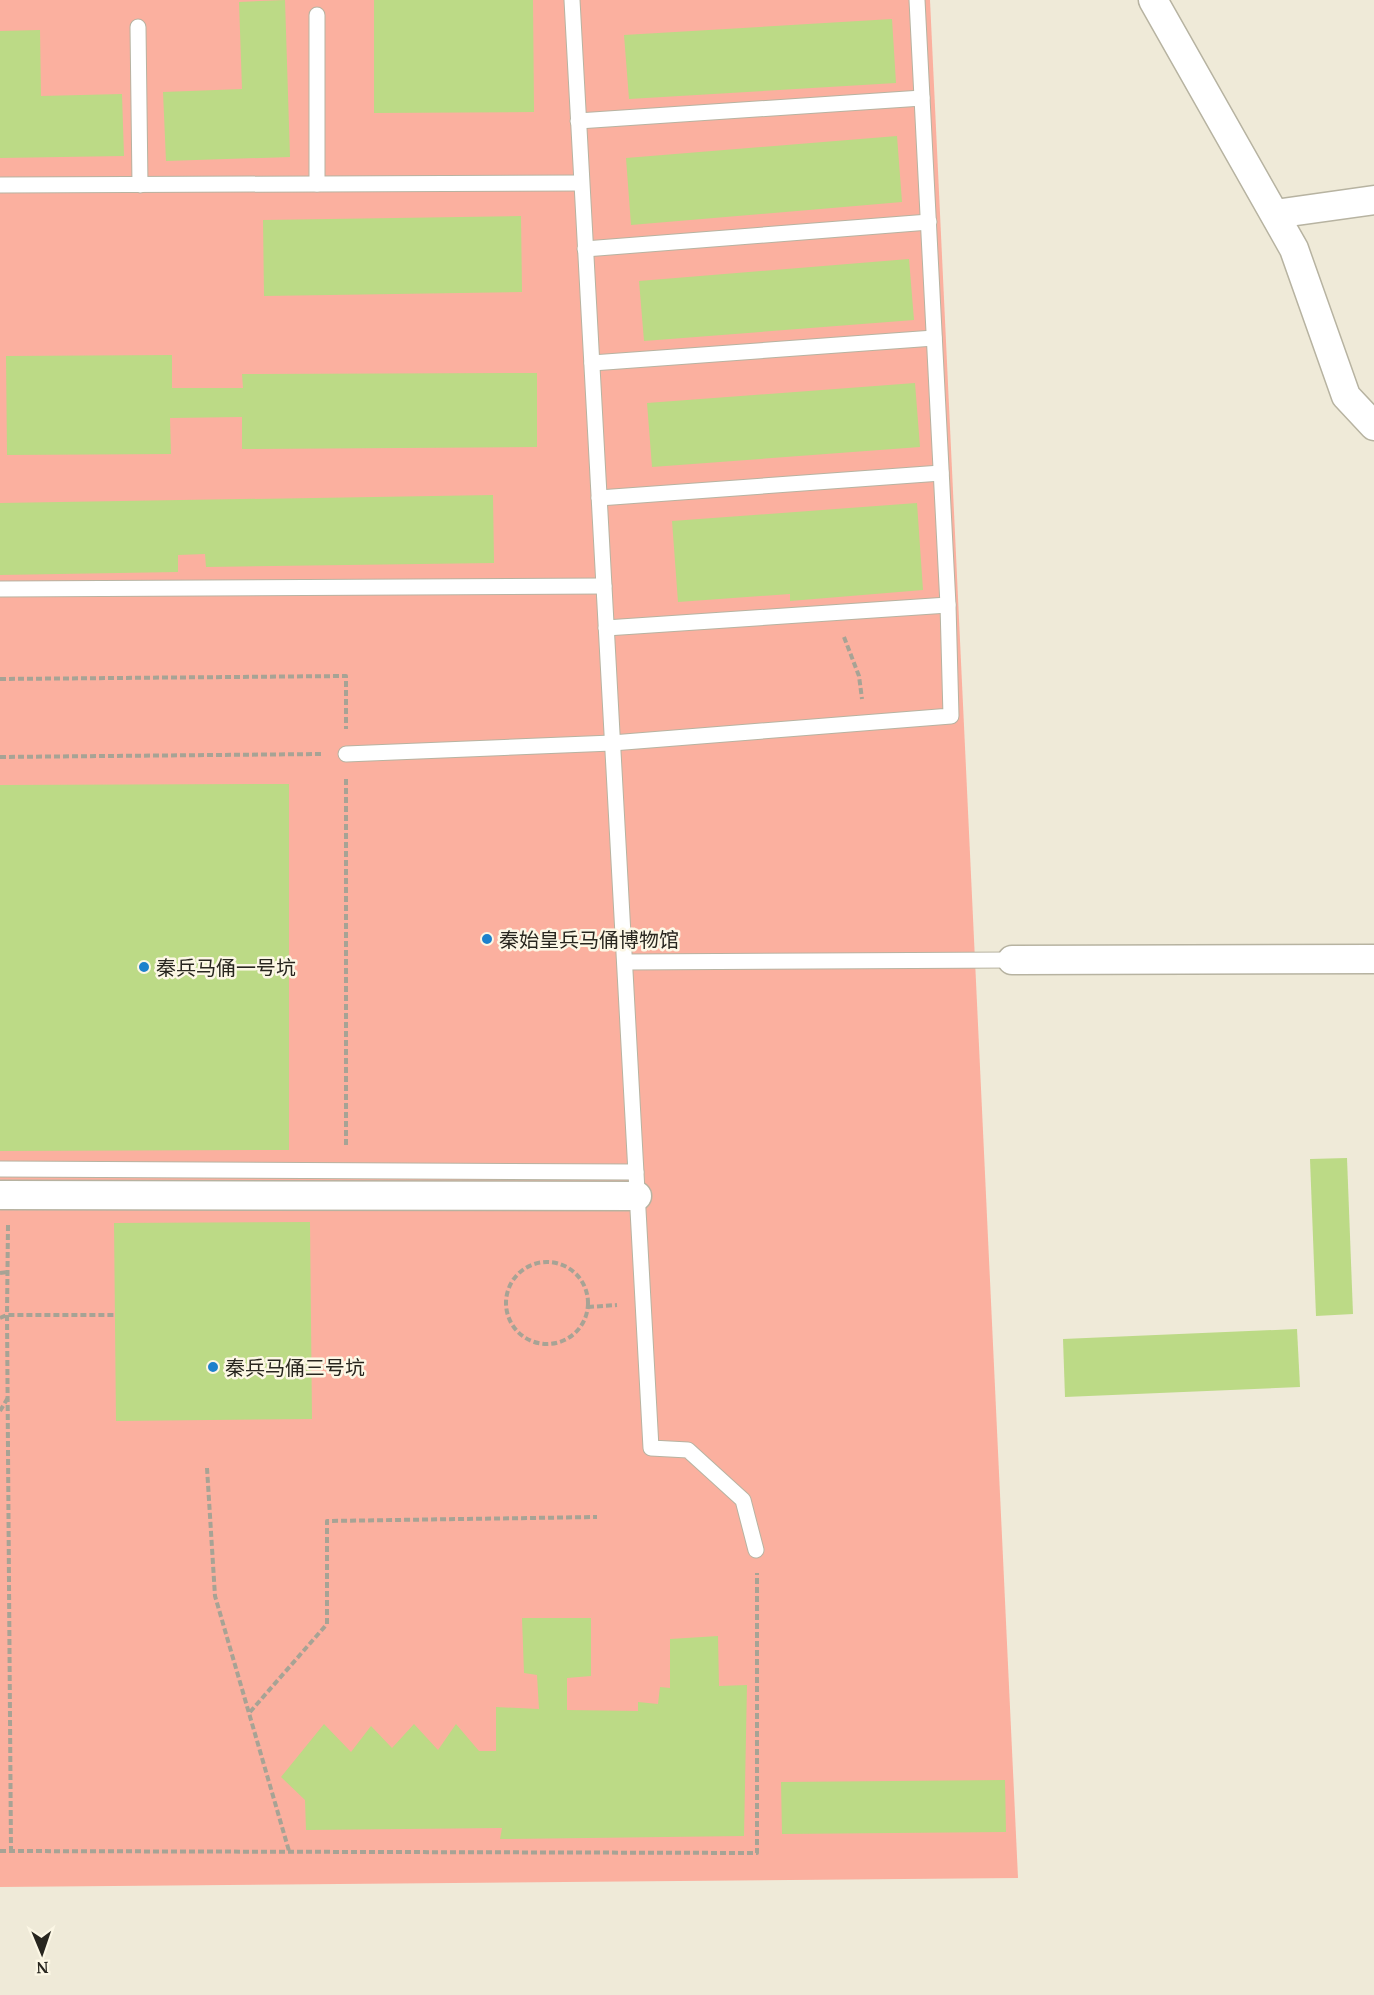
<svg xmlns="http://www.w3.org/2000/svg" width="1374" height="1995" font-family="'PT Serif','Noto Sans SC',serif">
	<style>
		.green { fill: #fbb09f }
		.building { fill: #bcda86 }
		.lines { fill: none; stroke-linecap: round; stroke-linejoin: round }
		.lane-casing { stroke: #b7b3a1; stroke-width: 17 }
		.street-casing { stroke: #b7b3a1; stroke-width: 31 }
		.path { stroke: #a7a395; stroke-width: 4; stroke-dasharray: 6 3; stroke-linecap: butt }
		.lane { stroke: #fff; stroke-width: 15 }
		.street { stroke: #fff; stroke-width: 28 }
		.poi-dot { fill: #1d81cc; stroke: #fcf7e5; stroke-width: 2 }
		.labels { text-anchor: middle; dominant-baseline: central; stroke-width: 5; stroke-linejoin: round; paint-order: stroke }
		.poi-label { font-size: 20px; fill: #28261f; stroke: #fcf7e5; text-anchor: start }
	</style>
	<rect width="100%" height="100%" fill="#efead8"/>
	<path class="green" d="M0,0h930l88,1878 -1018,9z"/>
	<g class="building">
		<path d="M285,0l5,157 -124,4 -3,-69 79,-3 -3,-87z"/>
		<path d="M374,0h159l1,112 -160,1z"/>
		<path d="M892,19l4,64 -267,16 -5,-64z"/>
		<path d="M40,30l1,66 81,-2 2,62 -124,2v-127z"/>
		<path d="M897,136l5,66 -271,23 -5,-67z"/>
		<path d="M521,216l1,76 -258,4 -1,-76z"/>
		<path d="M909,259l5,61 -270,21 -5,-60z"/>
		<path d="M172,355v33h71l-1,-14 295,-1v74l-295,2v-32l-72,1 1,36 -164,1 -1,-99z"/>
		<path d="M915,383l5,64 -268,20 -5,-64z"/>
		<path d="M493,495l1,68 -288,4 -1,-13 -27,1v17l-178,3v-72z"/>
		<path d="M917,503l6,87 -133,11v-7l-112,8 -6,-81z"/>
		<path d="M289,784v366l-289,1v-366z"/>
		<path d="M1347,1158l6,156 -37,2 -6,-157z"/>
		<path d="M310,1222l2,197 -196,2 -2,-198z"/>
		<path d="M1297,1329l3,58 -235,10 -2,-58z"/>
		<path d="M522,1618h69v58l-24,2v32l71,1v-9l20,2 2,-17 10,1v-49l48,-3 1,50 28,-1 -3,151 -244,3 2,-11 -196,2 -1,-30 -24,-23 43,-53 27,28 20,-26 21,22 22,-24 24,26 18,-26 23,27h17v-44l43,2 -2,-34 -13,-2z"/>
		<path d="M1005,1780l1,52 -224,2 -1,-52z"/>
	</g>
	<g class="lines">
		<g class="lane-casing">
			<g id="lane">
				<path d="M572,0l79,1448 37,2 55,50 13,50"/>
				<path d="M138,27l2,158"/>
				<path d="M578,121l344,-23"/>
				<path d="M317,184v-169"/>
				<path d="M0,185l581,-2"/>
				<path d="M585,249l344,-27"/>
				<path d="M592,363l342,-25"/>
				<path d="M599,498l342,-25"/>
				<path d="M0,589l604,-3"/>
				<path d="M606,628l342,-23"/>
				<path d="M346,754l266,-11 339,-27 -3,-111 -31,-605"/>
				<path d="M625,962l387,-2"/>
				<path d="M0,1169l636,3"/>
			</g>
		</g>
		<g class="street-casing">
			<g id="street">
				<path d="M1153,0l141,249 52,147 28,30"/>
				<path d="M1275,214l99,-14"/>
				<path d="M1012,960l362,-1"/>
				<path d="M0,1195l637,1"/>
			</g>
		</g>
		<g class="path">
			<path d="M844,637l15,39 3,23"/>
			<path d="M0,679l346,-3v53"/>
			<path d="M0,757l321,-3"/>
			<path d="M346,779v367"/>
			<path d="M8,1225l-1,90 4,536"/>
			<circle cx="547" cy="1303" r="41"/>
			<path d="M0,1273l9,-1"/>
			<path d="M588,1307l29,-2"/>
			<path d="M0,1318l7,-3h108"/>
			<path d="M0,1411l9,-15"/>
			<path d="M207,1468l8,128 74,255"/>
			<path d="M250,1712l77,-88v-103l270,-4"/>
			<path d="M0,1851l757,2v-280"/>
		</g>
		<use href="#lane" class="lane"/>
		<use href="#street" class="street"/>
	</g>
	<g class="poi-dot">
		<circle cx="487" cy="939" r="6"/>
		<circle cx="144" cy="967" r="6"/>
		<circle cx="213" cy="1367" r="6"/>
	</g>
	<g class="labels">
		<g class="poi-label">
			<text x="499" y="939">秦始皇兵马俑博物馆</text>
			<text x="156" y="967">秦兵马俑一号坑</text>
			<text x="225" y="1367">秦兵马俑三号坑</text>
		</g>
	</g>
	<g transform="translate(42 1953) rotate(178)" stroke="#fcf7e5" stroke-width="4.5" paint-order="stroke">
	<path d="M0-4.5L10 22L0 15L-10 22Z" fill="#28261f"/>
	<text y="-9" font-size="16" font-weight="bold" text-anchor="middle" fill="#28261f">N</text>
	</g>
</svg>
